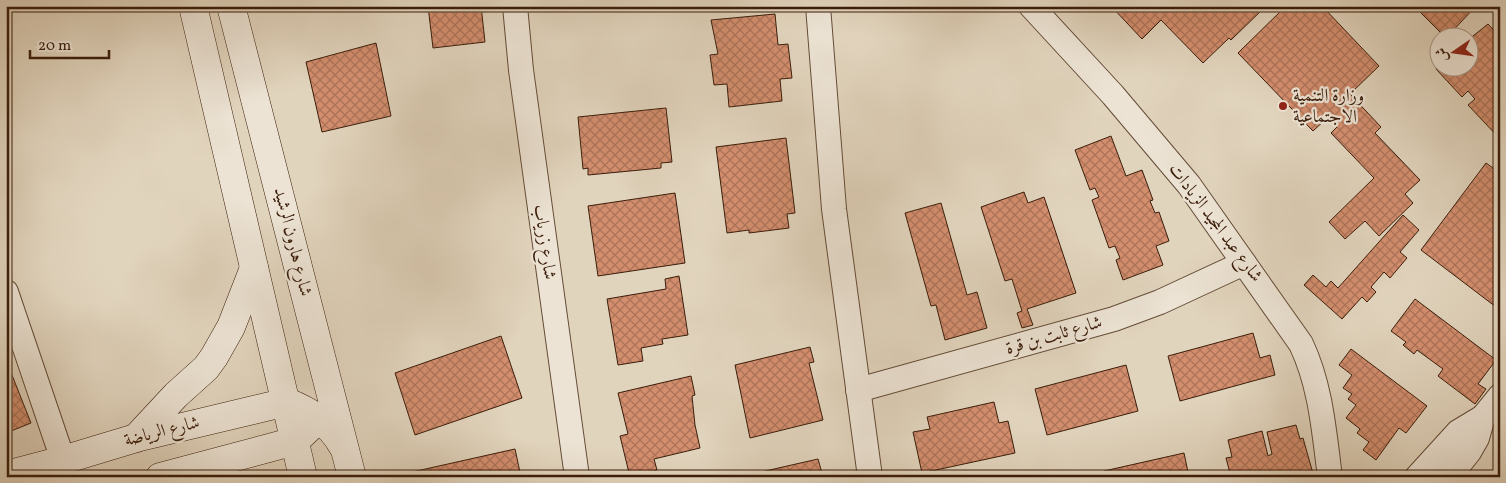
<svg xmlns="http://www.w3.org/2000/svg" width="1506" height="483" font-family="Vollkorn,Amiri,serif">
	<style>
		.building { fill: url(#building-cross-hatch); stroke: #3b1d0a }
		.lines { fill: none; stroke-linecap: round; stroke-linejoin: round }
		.street-casing { stroke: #644b37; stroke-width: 26 }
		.secondary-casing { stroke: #3b1d0a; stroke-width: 29 }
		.street { stroke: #ece3d4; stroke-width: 24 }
		.secondary { stroke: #ece3d4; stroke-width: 28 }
		.poi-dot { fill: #8f2418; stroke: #ece3d4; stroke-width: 2 }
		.labels { text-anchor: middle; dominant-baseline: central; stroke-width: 4.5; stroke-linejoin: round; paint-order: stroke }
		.poi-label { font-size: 18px; fill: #3b1d0a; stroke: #ece3d4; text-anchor: start }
		.street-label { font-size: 18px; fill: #3b1d0a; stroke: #ece3d4 }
	</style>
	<defs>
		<pattern id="building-cross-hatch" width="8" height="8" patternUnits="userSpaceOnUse" patternTransform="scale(1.25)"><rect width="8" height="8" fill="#d38e6e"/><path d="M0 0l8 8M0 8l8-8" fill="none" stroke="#ac7359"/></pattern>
	</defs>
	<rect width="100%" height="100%" fill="#e1d4bd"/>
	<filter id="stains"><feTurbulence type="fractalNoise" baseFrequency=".004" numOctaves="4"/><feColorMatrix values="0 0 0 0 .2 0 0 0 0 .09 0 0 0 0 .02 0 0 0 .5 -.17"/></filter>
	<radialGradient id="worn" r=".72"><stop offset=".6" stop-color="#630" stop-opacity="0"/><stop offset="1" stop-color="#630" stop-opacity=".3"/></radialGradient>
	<g class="building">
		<path d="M428,6h53l4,36 -52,6z"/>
		<path d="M1111,6h152l1,2 -33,32 -2,-2 -26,25 -42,-43 -19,19z"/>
		<path d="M1286,6h36l57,60 -29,28 31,33 -6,6 45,47 -15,14 8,9 -34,33 -14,-15 -20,18 -16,-17 45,-44 -43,-45 6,-6 -10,-9 -14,13 -75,-78z"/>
		<path d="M1414,6h62l-30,32z"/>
		<path d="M775,14l3,31 10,-1 4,34 -12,1 2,22 -53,6 -2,-23 -13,1 -4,-30 8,-1 -7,-34z"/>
		<path d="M1488,24l12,13v102l-32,-34 7,-6 -7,-8 -6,6 -26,-28 2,-3 30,2v-28z"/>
		<path d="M376,43l15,73 -69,16 -16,-70z"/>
		<path d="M666,108l6,54 -11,1v5l-73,7v-7l-5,1 -5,-52z"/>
		<path d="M1111,136l15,40 16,-6 11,30 -3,1 5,12 4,-1 10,29 -13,5 7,19 -40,15 -7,-20 4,-2 -5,-12 -6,2 -17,-48 7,-3 -4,-9 -5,2 -15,-40z"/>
		<path d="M786,138l9,75 -8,1 2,14 -40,5v-3l-22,3 -11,-86z"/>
		<path d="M1486,163l14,10v137l-79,-60z"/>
		<path d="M1024,192l4,11 16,-6 32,96 -49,16 6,16 -11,3 -5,-15 5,-2 -10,-32 -7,2 -24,-74z"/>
		<path d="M675,193l10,70 -87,13 -10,-70z"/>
		<path d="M941,203l26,92 10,-3 10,36 -42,12 -9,-35 -5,1 -26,-93z"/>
		<path d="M1403,215l16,15 -19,22 7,6 -17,20 -6,-6 -13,15 5,5 -9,10 -5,-5 -20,22 -38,-34 9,-10 13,12 5,-6 7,7z"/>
		<path d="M679,276l9,59 -26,4 1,5 -22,4 2,13 -25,4 -11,-66 59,-10 -1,-10z"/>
		<path d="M1415,299l81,61 -18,24 8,5 -11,15 -37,-28 5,-7 -26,-19 -3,4 -11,-9 3,-3 -15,-11z"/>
		<path d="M1253,333l7,25 10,-3 5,20 -95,26 -12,-45z"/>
		<path d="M501,336l21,62 -107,37 -20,-62z"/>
		<path d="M810,347l4,15 -5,1 14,57 -73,18 -15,-73z"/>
		<path d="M1351,349l76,57 -21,27 -7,-5 -23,32 -13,-10 6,-8 -12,-9 3,-4 -14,-11 10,-13 -8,-6 4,-5 -9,-6 9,-13 -13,-10z"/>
		<path d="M6,360l25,63 -25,10z"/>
		<path d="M1126,365l12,46 -91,24 -12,-46z"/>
		<path d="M691,376l4,19 -3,1 3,29 5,23 -46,11 3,11 -27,7 -10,-41 8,-2 -10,-41z"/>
		<path d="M994,402l5,21 9,-2 7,32 -93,20 -9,-41 17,-3 -3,-12z"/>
		<path d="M1296,425l4,14 3,-1 11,39h-83l-5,-19 6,-1 -4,-17 34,-9 6,25 4,-2 -5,-22z"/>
		<path d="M515,449l6,28h-108l-1,-5z"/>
		<path d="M1184,453l5,24h-84l-1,-6z"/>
		<path d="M818,459l4,14 4,-1 1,5h-75v-3z"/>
	</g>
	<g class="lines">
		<g class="street-casing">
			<g id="street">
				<path d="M515,6l6,64 56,407"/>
				<path d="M818,6l16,203 36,268"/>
				<path d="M1031,6l82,89 76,90 112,159c20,42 23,88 29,133"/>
				<path d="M6,292l57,168"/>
				<path d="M858,390l256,-71 46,-17 84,-39"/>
				<path d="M1417,477l41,-45 25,-15"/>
				<path d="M1449,477l20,-25 8,-14 6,-21 17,-21"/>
			</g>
		</g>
		<g class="secondary-casing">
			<g id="secondary">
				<path d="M193,6l110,471"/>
				<path d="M231,6l121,471"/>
				<path d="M136,438l40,-43 30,-27 8,-11 17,-30 23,-59"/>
				<path d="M6,475l57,-15 73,-22 151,-36c22,9 43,21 55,43"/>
				<path d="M160,477l135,-36 14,-13"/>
			</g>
		</g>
		<use href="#street" class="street"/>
		<use href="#secondary" class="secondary"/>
	</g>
	<circle class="poi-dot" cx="1283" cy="106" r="5"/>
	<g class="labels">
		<g class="poi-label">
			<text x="1293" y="96">وزارة التنمية<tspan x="1293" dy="21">الاجتماعية</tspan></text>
		</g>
		<g class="street-label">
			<text transform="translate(1215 223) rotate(53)">شارع عبد المجيد الزيادات</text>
			<text transform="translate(292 242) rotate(76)">شارع هارون الرشيد</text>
			<text transform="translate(544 242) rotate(82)">شارع زرياب</text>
			<text transform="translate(1054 336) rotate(-16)">شارع ثابت بن قرة</text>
			<text transform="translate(162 432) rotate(-14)">شارع الرياضة</text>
		</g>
	</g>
	<rect width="1506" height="483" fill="none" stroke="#e1d4bd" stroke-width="25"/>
	<rect x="8" y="8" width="1491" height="468" fill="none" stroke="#3b1d0a" stroke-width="2.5"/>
	<rect x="12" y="12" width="1481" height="458" fill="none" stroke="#3b1d0a"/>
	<g transform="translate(1454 52) rotate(257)"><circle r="24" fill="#ece3d4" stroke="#a59483"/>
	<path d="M0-4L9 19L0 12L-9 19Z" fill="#8f2418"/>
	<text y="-8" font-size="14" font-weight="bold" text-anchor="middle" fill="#3b1d0a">ش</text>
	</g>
	<path d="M30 50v8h79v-8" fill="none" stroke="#3b1d0a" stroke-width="2.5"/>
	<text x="38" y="50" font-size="15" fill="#3b1d0a" stroke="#ece3d4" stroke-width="4" paint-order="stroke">20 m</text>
	<rect width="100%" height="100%" filter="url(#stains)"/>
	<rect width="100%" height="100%" fill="url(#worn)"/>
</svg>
